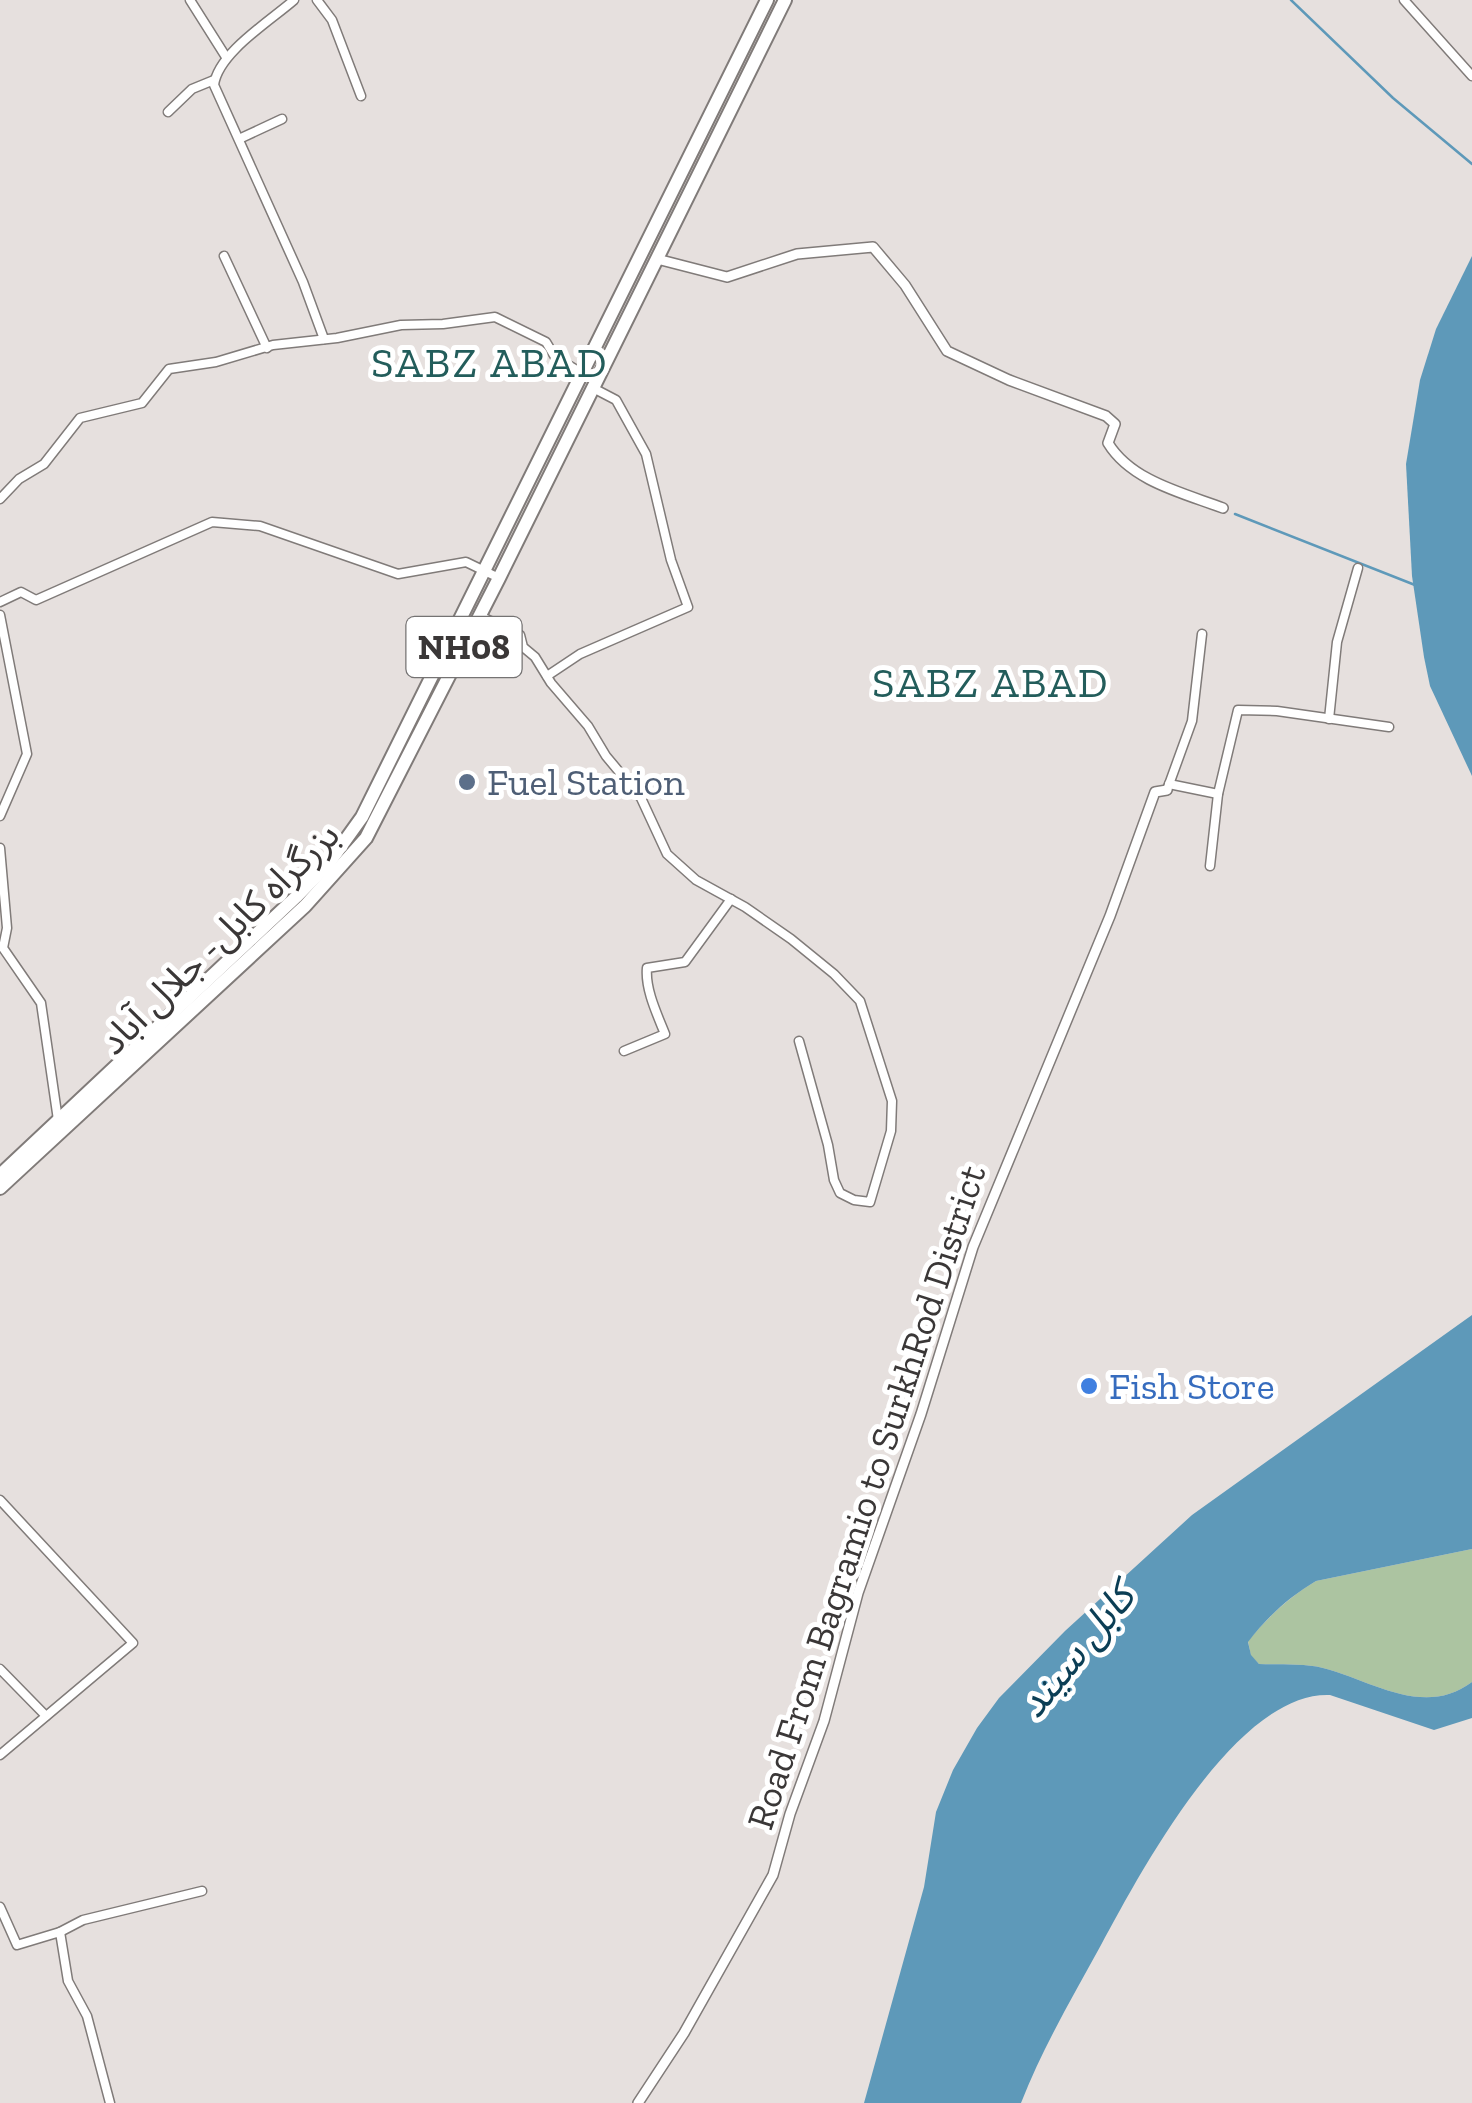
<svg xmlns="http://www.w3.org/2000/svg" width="1472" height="2103" font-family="'Zilla Slab','Noto Sans Arabic',serif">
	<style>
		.green { fill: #acc4a1 }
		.water { fill: #5e99b9 }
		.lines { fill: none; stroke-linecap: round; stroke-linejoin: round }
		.stream { stroke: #5e99b9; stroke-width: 2.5 }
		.minor-casing { stroke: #807b79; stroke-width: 11 }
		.tertiary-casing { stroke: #807b79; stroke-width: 12 }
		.trunk-casing { stroke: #807b79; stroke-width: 16 }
		.minor { stroke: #fff; stroke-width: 8 }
		.tertiary { stroke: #fff; stroke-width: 9 }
		.trunk { stroke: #fff; stroke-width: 12 }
		.service-dot { fill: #5c6f8a; stroke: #fff; stroke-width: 4 }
		.shop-dot { fill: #3f7fe0; stroke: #fff; stroke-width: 4 }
		.labels { text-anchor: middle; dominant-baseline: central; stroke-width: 10; stroke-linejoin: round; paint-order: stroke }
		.shield { fill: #fff; stroke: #757373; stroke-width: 2.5 }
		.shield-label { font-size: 35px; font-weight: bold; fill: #3a3737 }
		.service-label { font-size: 38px; fill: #4e5e75; stroke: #fff; text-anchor: start }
		.street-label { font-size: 38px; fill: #3a3737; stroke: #fff }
		.shop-label { font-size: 38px; fill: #366cbe; stroke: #fff; text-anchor: start }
		.water-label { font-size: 40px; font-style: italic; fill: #0b3e55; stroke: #fff }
		.quarter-label { font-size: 42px; letter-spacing: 2.5px; fill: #235d5b; stroke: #fff }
	</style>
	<rect width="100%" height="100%" fill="#e6e0de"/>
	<path class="green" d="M1472,1549v133c-48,36 -99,-1 -149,-14 -20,-5 -44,-3 -64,-4l-8,-8 -3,-15c20,-24 41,-44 68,-60z"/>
	<g class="water">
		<path d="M1472,256v520l-42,-90 -6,-29 -12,-81 -6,-112 14,-84 16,-51z"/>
		<path d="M1472,1315v234l-156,32c-27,16 -49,36 -68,61l3,13 8,9c21,1 44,-1 64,4 50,13 101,50 149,14v36l-38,12 -104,-35c-94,-4 -190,178 -229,250 -29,53 -58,102 -80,158h-157l60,-216 12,-75 17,-42 24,-42 22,-30 66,-67 127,-116z"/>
	</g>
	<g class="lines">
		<g class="stream">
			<path d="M1291,0l102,98 79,66"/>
			<path d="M1235,514l180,71"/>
		</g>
		<g class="minor-casing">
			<g id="minor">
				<path d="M190,0l36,57"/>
				<path d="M294,0c-24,21 -76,53 -80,85l89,197 21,57"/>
				<path d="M317,0l15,20 29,76"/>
				<path d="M1404,0l68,76"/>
				<path d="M168,112l24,-23 22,-9"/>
				<path d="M239,139l43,-20"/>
				<path d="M224,256l43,92"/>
				<path d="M0,499l19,-20 25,-15 36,-46 62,-15 27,-34 47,-7 57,-17 64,-7 64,-13 42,-1 52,-7 51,25 9,15 28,17"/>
				<path d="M0,602l21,-10 15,8 176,-78 48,4 138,48 68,-12 33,16"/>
				<path d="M0,615l27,139 -27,62"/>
				<path d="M480,616l40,19 3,12 12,10 16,26 37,43 18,30 35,42 26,56 29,26 49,27 46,32 43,35 26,27 32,100 -1,30 -21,71 -16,-2 -14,-7 -6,-13 -6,-35 -29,-104"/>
				<path d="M547,676l33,-22 108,-47 -17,-47 -25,-106 -30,-54 -23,-12"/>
				<path d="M1329,719l8,-77 21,-74"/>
				<path d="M1169,784l49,10"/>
				<path d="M1167,790l25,-69 10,-87"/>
				<path d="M0,848l7,80 -4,20 38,55 17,117"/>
				<path d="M1210,866l8,-72 20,-84 39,1 112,16"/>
				<path d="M624,1051l41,-17c-8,-20 -20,-45 -18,-66l38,-6 46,-63"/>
				<path d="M0,1500l133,143 -133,112"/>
				<path d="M0,1669l46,47"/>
				<path d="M0,1907l17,38 43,-13 8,49 19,35 23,87"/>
				<path d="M60,1932l23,-12 119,-29"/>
			</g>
		</g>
		<g class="tertiary-casing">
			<g id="tertiary">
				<path d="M657,259l70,18 70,-23 76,-7 32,38 42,66 62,29 97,36 9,8 -7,19c23,38 75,50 115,65"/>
				<path d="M638,2103l46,-70 89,-158 17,-61 34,-93 34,-128 63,-179 52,-167 137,-331 45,-124 12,-2"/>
			</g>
		</g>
		<g class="trunk-casing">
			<g id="trunk">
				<path d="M0,1175l296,-278 33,-34 33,-46 405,-817"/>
				<path d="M0,1188l305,-282 61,-68 133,-260 286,-578"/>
			</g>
		</g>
		<use href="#minor" class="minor"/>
		<use href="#tertiary" class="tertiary"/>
		<use href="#trunk" class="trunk"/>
	</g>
	<circle class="service-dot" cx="467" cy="782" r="10"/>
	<circle class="shop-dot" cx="1089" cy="1386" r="10"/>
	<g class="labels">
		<rect class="shield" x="406.5" y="617" width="115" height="60" rx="8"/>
		<g class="shield-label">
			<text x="464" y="647">NH08</text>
		</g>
		<g class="service-label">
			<text x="487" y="782">Fuel Station</text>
		</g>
		<g class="street-label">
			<text transform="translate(219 938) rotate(-44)">بزرگراه کابل- جلال آباد</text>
			<text transform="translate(866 1497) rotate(-72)">Road From Bagramio to SurkhRod District</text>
		</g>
		<g class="shop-label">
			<text x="1109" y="1386">Fish Store</text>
		</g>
		<g class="water-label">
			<text transform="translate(1076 1650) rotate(-51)">کابل سيند</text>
		</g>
		<g class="quarter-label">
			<text x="490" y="362">SABZ ABAD</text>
			<text x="991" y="682">SABZ ABAD</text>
		</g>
	</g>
</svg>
